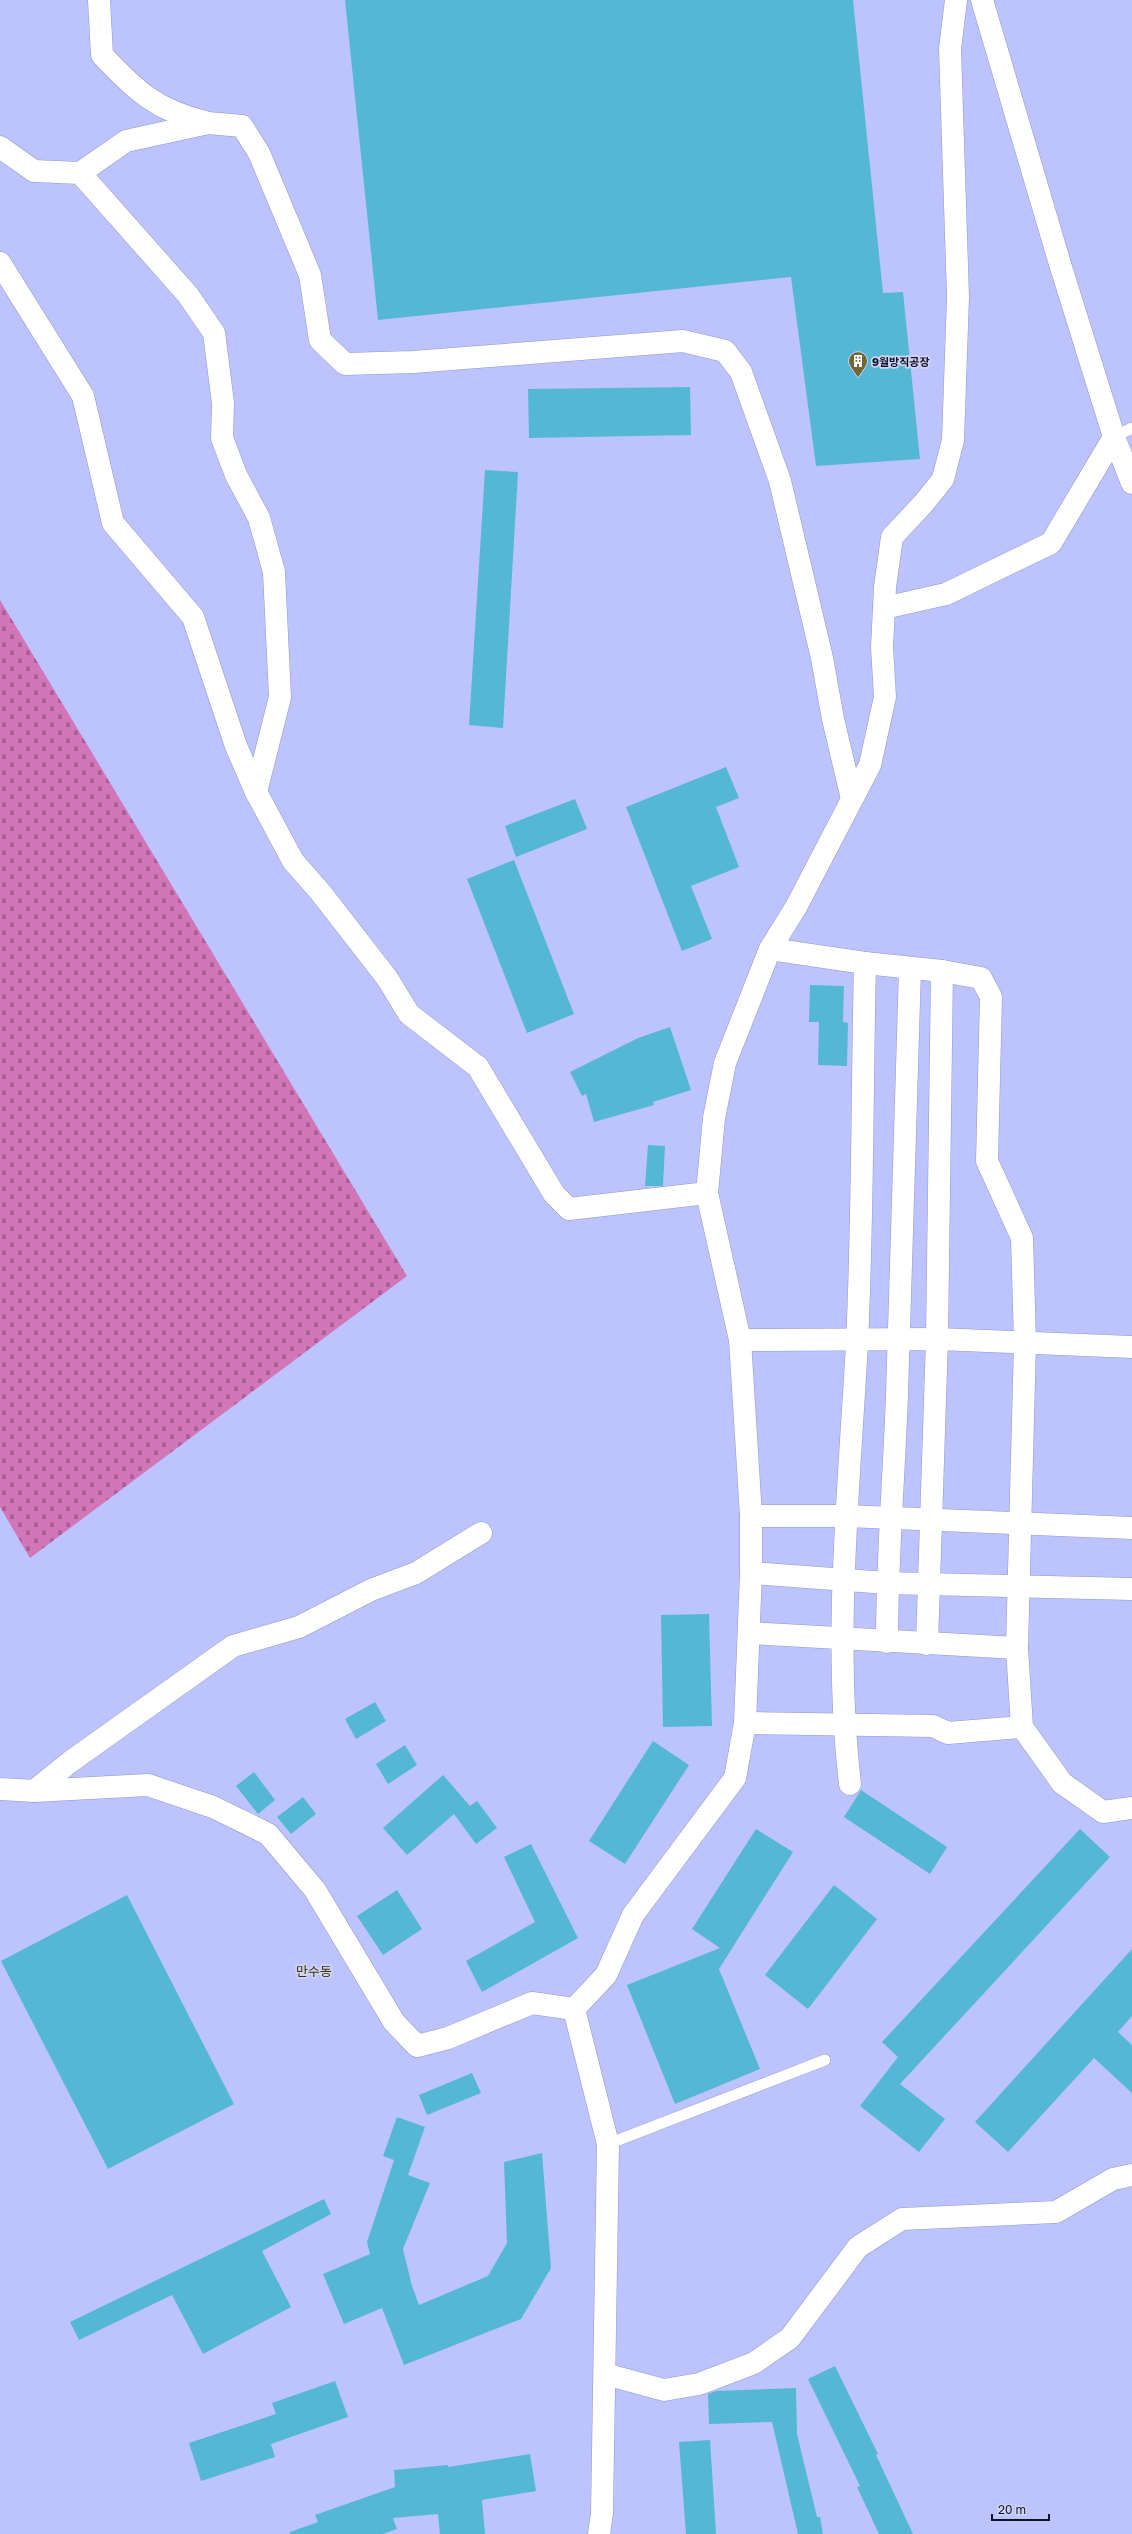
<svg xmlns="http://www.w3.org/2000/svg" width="1132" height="2534" font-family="'Golos Text','Noto Sans KR',sans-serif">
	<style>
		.cemetery { fill: url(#cemetery-stones) }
		.building { fill: #54b8d4 }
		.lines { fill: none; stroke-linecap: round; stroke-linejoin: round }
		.service-casing { stroke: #9096cd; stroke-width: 12 }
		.minor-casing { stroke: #9096cd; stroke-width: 23 }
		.tertiary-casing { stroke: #9096cd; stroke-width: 23 }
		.primary-casing { stroke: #9096cd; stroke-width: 23 }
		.service { stroke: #fff; stroke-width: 11 }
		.minor { stroke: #fff; stroke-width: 22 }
		.tertiary { stroke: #fff; stroke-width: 22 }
		.primary { stroke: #fff; stroke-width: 22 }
		.labels { text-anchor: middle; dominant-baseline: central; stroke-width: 3.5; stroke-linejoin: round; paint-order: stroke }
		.poi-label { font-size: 11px; font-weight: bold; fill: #111327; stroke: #cfd4f6; text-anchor: start }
		.quarter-label { font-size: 13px; fill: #3a3207; stroke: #cfd4f6 }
	</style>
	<defs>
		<pattern id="cemetery-stones" width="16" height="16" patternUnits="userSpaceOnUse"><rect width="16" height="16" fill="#d376b8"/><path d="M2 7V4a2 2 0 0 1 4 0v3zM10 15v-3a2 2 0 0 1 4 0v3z" fill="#aa6096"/></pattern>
	</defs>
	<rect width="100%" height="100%" fill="#bdc4fd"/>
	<path class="cemetery" d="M0,600l407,676 -377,282 -30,-51z"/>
	<g class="building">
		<path d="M345,0h508l30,293 20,-1 17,167 -104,7 -25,-189 -413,43z"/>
		<path d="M690,387l1,48 -162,3 -1,-49z"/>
		<path d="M485,470l33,2 -15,256 -34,-3z"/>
		<path d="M726,767l13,31 -23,9 23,60 -48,19 21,53 -30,12 -56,-144z"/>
		<path d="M575,799l12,30 -71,28 -11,-31z"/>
		<path d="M514,860l60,154 -47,19 -60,-154z"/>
		<path d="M810,985l34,1 -1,36 5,1 -1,43 -29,-1 1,-43h-10z"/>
		<path d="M670,1027l21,63 -38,12 1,3 -60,17 -8,-28 -4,2 -12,-24 68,-34z"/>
		<path d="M648,1145l17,1 -2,40h-18z"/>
		<path d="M709,1614l3,112 -49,1 -2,-112z"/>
		<path d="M375,1702l11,19 -30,18 -11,-20z"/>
		<path d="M653,1741l36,24 -64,99 -36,-23z"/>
		<path d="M405,1745l12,20 -29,19 -12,-20z"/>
		<path d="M254,1772l21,28 -17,14 -22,-28z"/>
		<path d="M443,1775l27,31 7,-5 20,27 -21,16 -22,-30 -47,41 -24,-27z"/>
		<path d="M861,1790l86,57 -17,27 -86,-57z"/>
		<path d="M303,1797l13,17 -25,20 -14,-17z"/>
		<path d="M756,1829l37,23 -74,117 41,100 -85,35 -48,-119 93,-37 -28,-19z"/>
		<path d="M1080,1829l30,28 -210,227 45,35 -26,33 -59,-46 38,-49 -16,-15z"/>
		<path d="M531,1844l47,94 -96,54 -16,-31 69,-39 -31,-65z"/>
		<path d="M834,1885l43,34 -69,90 -43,-34z"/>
		<path d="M397,1890l25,39 -39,26 -26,-39z"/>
		<path d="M127,1895l107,209 -126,65 -107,-208z"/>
		<path d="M1132,1949v67l-14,16 14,13v48l-38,-35 -86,94 -33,-30z"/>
		<path d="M472,2073l9,20 -54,22 -8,-20z"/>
		<path d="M397,2117l28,10 -17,48 22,8 -27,66 9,37 7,19 69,-29 19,-33 -3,-81 38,-9 9,115 -30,51 -117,46 -22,-57 -38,16 -21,-50 47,-20 -3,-12 27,-82 -11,-4z"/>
		<path d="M324,2199l7,15 -69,37 29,56 -88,47 -31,-59 -93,45 -9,-18z"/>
		<path d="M835,2366l43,88 -2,1 37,79h-34l-22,-47 3,-1 -52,-107z"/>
		<path d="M335,2381l13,36 -77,27 4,13 -74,24 -12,-38 87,-29 -4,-11z"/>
		<path d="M796,2388l1,46 20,83h3l3,17h-25l-26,-112 -63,2 -1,-30 8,-3z"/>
		<path d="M710,2440l6,94h-30l-7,-92z"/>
		<path d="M530,2454l6,37 -54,9 3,34h-45l-2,-20 -45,4 4,11 -14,5h-93v-2l28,-10 -3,-7 80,-28 -1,-17 54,-5v2z"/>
	</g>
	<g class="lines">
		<g class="service-casing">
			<g id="service">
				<path d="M1114,437l18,-9"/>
				<path d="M608,2144l217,-84"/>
			</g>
		</g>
		<g class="minor-casing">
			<g id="minor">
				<path d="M99,0l3,55c34,36 54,55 103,67"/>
				<path d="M0,147l34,24 46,2 108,122 26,38 9,70 -1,35 14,37 23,43 15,54 6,125 -24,95"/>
				<path d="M80,173l46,-32 82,-18 34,3 17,27 51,122 10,65 25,24 68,-2 270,-21 42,10 16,21 39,109 42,177 11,61 19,80"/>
				<path d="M0,263l83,133 30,127 80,94 43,129 20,46 37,69 28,32 66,85 22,36 69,53 76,127 15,15 138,-16"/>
				<path d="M884,608l62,-14 105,-51 63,-106"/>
				<path d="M770,949l95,14 77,8 39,7 10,19 -4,164 35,77 3,104 -8,306 5,79 40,56 41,29 29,-4"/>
				<path d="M740,1340l197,-1 195,8"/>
				<path d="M751,1516h96l285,12"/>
				<path d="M751,1573l136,10 245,6"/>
				<path d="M749,1633l268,15"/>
				<path d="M887,1642c0,-83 7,-165 10,-247 5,-142 9,-284 13,-426"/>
				<path d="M927,1644l10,-305 5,-368"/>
				<path d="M745,1723l188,3 15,7 74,-6"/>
				<path d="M850,1784c-17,-146 -1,-294 7,-441 6,-126 5,-253 8,-380"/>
				<path d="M0,1789l34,2 114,-6 65,22 55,27 47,56 79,132 23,24 31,-8 84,-35 42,6 32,-34 27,-60 102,-137 10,-55 6,-150v-57l-11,-176 -33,-147 7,-75 11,-55 45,-114 26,-42 74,-142 15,-68 -3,-50 3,-60 7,-50 31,-33 20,-25 10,-39 5,-143 -8,-248 6,-49"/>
				<path d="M34,1791l36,-29 163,-116 66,-19 72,-37 45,-17 65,-40"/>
				<path d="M605,2374l59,16 35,-6 55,-21 36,-25 68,-91 44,-28 154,-7 57,-33 19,-4"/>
			</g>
		</g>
		<g class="tertiary-casing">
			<path id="tertiary" d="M574,2009l34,135 -6,369 -3,21"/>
		</g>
		<g class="primary-casing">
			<path id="primary" d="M982,0l78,264 54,173 18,46"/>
		</g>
		<use href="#service" class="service"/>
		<use href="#minor" class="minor"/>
		<use href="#tertiary" class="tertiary"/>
		<use href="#primary" class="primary"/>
	</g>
	<defs>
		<g id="building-pin" transform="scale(1)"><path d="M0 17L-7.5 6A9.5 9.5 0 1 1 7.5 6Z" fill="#716734" stroke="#cfd4f6"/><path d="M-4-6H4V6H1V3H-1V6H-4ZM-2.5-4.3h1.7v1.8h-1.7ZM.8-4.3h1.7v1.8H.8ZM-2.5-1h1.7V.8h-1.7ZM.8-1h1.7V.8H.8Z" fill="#fff"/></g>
	</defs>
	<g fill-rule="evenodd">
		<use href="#building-pin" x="858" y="361"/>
	</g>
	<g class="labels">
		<g class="poi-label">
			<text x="872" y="361">9월방직공장</text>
		</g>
		<g class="quarter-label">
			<text x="314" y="1971">만수동</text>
		</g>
	</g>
	<path d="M992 2514v6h57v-6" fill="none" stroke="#111327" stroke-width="2"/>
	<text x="998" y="2514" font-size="12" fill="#111327" stroke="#cfd4f6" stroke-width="3" paint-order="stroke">20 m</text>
</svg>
